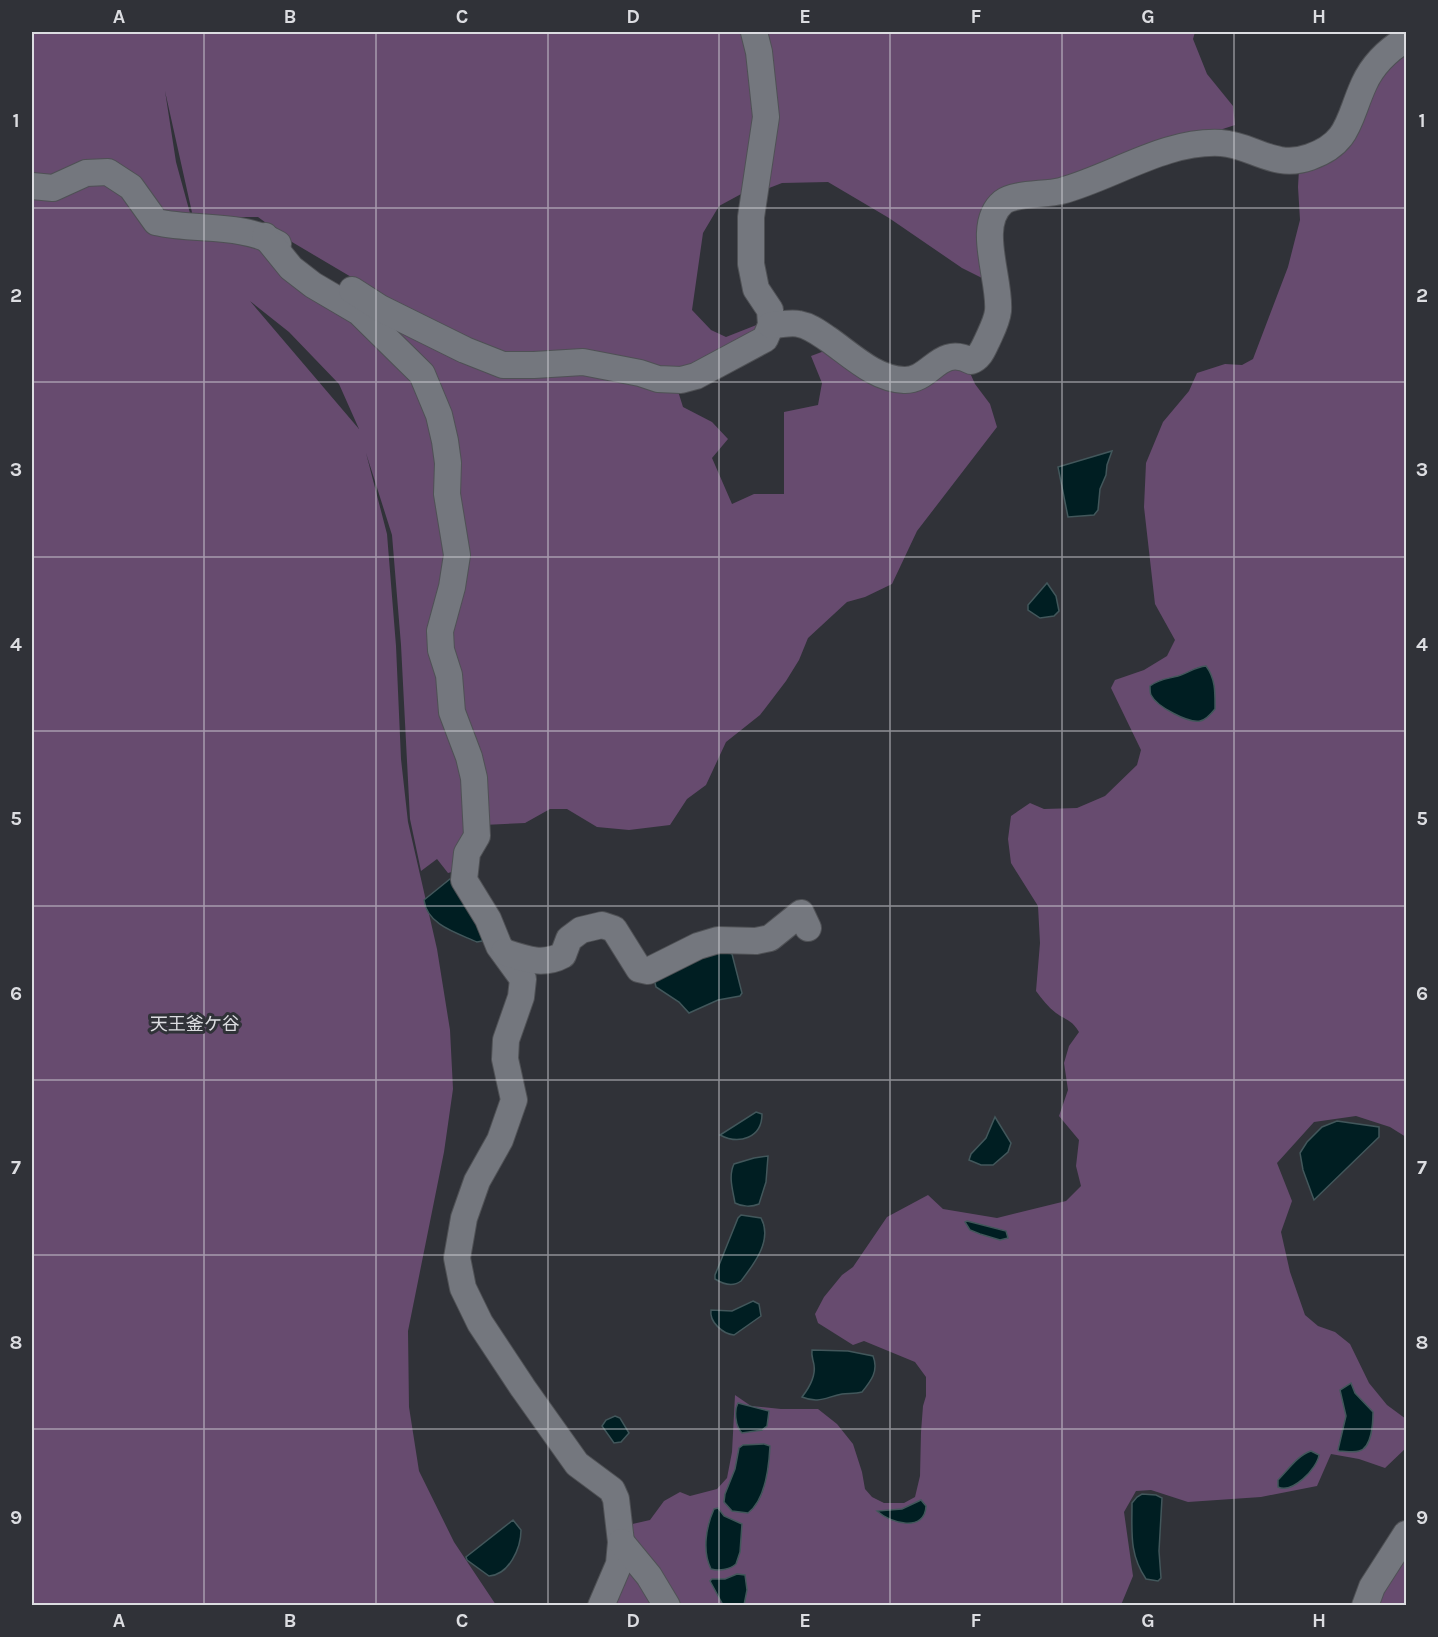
<svg xmlns="http://www.w3.org/2000/svg" width="1438" height="1637" font-family="Karla,'Noto Sans JP',sans-serif">
	<style>
		.green { fill: #674b6f; fill-rule: evenodd }
		.water { fill: #001e22; stroke: #42575b; stroke-width: 1.5 }
		.lines { fill: none; stroke-linecap: round; stroke-linejoin: round }
		.minor-casing { stroke: #4f5155; stroke-width: 28 }
		.minor { stroke: #74777e; stroke-width: 26 }
		.grid { fill: none; stroke: #dcdde1; stroke-width: 1.5; stroke-opacity: 0.55 }
		.labels { text-anchor: middle; dominant-baseline: central; stroke-width: 6; stroke-linejoin: round; paint-order: stroke }
		.neighbourhood-label { font-size: 18px; fill: #dcdde1; stroke: #303238 }
		.neatline { fill: none; stroke: #dcdde1; stroke-width: 2 }
		.grid-label { font-size: 20px; text-anchor: middle; font-weight: bold; fill: #dcdde1 }
	</style>
	<rect width="100%" height="100%" fill="#303238"/>
	<g class="green">
		<path d="M32,32h1163l-2,7 14,35 26,32 2,19 -171,56 -65,10 -17,87 -20,-10 -73,-50 -61,-36 -46,1 -18,7 -21,3 -24,13 -16,27 -11,77 19,20 15,7 33,-13 6,3 -73,44 -187,-14 -49,-18 -164,-97 -34,-25h-65l-28,-126 11,71 20,73 63,5 187,109 231,39 6,19 29,15 16,17 -16,19 20,46 22,-10h30v-82l34,-7 4,-22 -11,-27 16,-6 46,29 93,-15 9,20 15,20 7,23 -80,104 -25,53 -27,13 -18,5 -39,36 -9,22 -13,21 -26,34 -34,27 -20,43 -19,14 -17,26 -41,5 -32,-3 -30,-18h-17l-25,14 -42,2 -24,45 -11,3 -11,-14 -16,12 -11,-52 -9,-174 -9,-110 -26,-82 21,81 9,112 5,113 7,63 29,127 13,81 3,59 -9,63 -36,179 1,76 10,64 35,71 42,63 -464,1zM250,301l39,31 50,52 20,45z"/>
		<path d="M1406,47v1090l-16,-10 -34,-11 -42,6 -37,41 15,38 -11,31 9,40 15,43 13,11 17,6 15,12 19,39 18,22 19,14v29l-21,20 -26,-9 -28,-5 -14,32 -56,11 -73,5 -37,-12 -15,1 -12,21 9,64 -12,29 -532,1 39,-81 22,-5 14,-19 16,-9 10,4 27,-7 10,-11 5,-26 3,-57 16,11 30,3h37l19,15 16,20 9,28 3,17 7,8 12,6h20l11,-6 5,-21 1,-44 2,-26 3,-10v-19l-11,-15 -51,-21 -11,4 -35,-22 -3,-9 9,-17 18,-22 11,-8 34,-50 41,-22 15,14 54,9 69,-17 15,-15 -5,-20 3,-26 -20,-24 9,-26 -4,-27 5,-17 10,-14c-8,-13 -12,-11 -23,-19 -8,-6 -14,-14 -20,-22l4,-48 -2,-37 -27,-43 -3,-24 3,-23 19,-13 14,6 33,-1 28,-12 32,-31 4,-15 -30,-62 4,-8 29,-10 23,-14 8,-16 -20,-36 -11,-97 2,-44 17,-41 26,-31 8,-18 28,-9 17,1 11,-6 35,-92 12,-47 -2,-33 1,-18 70,-86z"/>
		<path d="M1406,1546v59l-35,1z"/>
	</g>
	<g class="water">
		<path d="M1112,451l-5,14 -1,10 -6,14 -2,21 -4,5 -26,2 -10,-50z"/>
		<path d="M1047,583l9,13 3,15 -5,5 -14,2 -12,-8v-5z"/>
		<path d="M1206,666c10,13 9,28 9,43 -4,5 -9,11 -15,12 -12,2 -43,-14 -49,-26 -1,-2 -1,-6 -1,-9 9,-7 17,-7 28,-10 10,-3 17,-9 28,-10z"/>
		<path d="M450,879h3l32,56 -3,6 -5,1c-20,-9 -50,-17 -53,-42z"/>
		<path d="M722,949l10,5 10,39 -2,3 -22,4 -29,13 -10,-11 -23,-15 -3,-12z"/>
		<path d="M756,1112l6,2c0,24 -23,31 -42,21z"/>
		<path d="M995,1117l16,26 -3,9 -15,13h-12l-12,-5 2,-6 15,-16z"/>
		<path d="M1337,1121l42,6v10l-65,63 -11,-30 -3,-17 7,-11 15,-15z"/>
		<path d="M768,1156l-2,26 -7,22c-7,3 -17,3 -24,-1 -2,-12 -7,-27 -1,-39l20,-6z"/>
		<path d="M741,1215l20,3c12,22 -7,46 -20,63 -8,6 -18,3 -26,-2v-4l23,-57z"/>
		<path d="M967,1221l39,10 2,7 -8,2 -20,-6 -10,-4 -5,-8z"/>
		<path d="M753,1301l6,3 2,12 -27,19c-11,-1 -25,-13 -23,-25l21,1z"/>
		<path d="M812,1350l36,1 25,5c6,15 -2,25 -11,36 -7,2 -14,1 -20,2 -16,3 -23,10 -40,3 7,-9 14,-20 12,-32 -1,-6 -3,-9 -2,-15z"/>
		<path d="M1351,1383l4,10 18,19c0,10 -1,36 -14,39 -6,2 -14,0 -20,0l-1,-1 8,-34 -6,-26z"/>
		<path d="M738,1403l31,8 -2,15 -5,4 -20,3c-7,-7 -8,-23 -4,-30z"/>
		<path d="M615,1416l5,2 9,15 -8,9 -7,1 -12,-17 4,-6z"/>
		<path d="M764,1444l6,2c-1,20 -4,54 -22,67l-16,-2 -8,-9 1,-8 10,-25 4,-21 4,-3z"/>
		<path d="M1311,1451l8,4c-2,14 -27,39 -41,32v-7c10,-10 20,-25 33,-29z"/>
		<path d="M1142,1494l14,1 6,3 -3,53 2,27 -3,3 -12,-2c-17,-25 -14,-47 -14,-76l5,-6z"/>
		<path d="M921,1500l5,6c-1,27 -36,17 -49,5l25,-2z"/>
		<path d="M718,1508l6,8 18,8 -2,28 -4,12c-7,6 -17,7 -25,5 -9,-18 -5,-42 3,-60z"/>
		<path d="M513,1520l8,10c0,18 -12,45 -32,46l-22,-16 -1,-3z"/>
		<path d="M737,1574l8,1 2,15 -3,15h-21l-13,-24 2,-2h13z"/>
	</g>
	<g class="lines">
		<g class="minor-casing">
			<g id="minor">
				<path d="M32,186l21,2 33,-15 22,-1 23,15 25,35c40,9 86,1 122,22"/>
				<path d="M265,236l26,32 22,17 46,27 63,62 17,41 6,26 3,22 -1,31 10,61 -5,32 -12,44 1,19 8,25 3,37 17,45 5,21 3,58 -10,17 -3,27 24,39 11,27 24,33 -2,18 -15,43 -1,19 9,41 -14,40 -23,41 -13,37 -7,40 6,30 17,35 43,65 54,76 35,26 4,9 5,43 -2,22 -18,42"/>
				<path d="M352,290l28,18 85,42 38,15h31l49,-3 57,11 18,6 23,1 15,-4 69,-37 6,-14 -1,-15 -14,-21 -5,-25v-47l15,-100 -7,-65 -5,-20"/>
				<path d="M771,325c9,0 20,-3 28,-1 11,2 20,9 29,15 23,16 47,40 76,41 27,1 35,-36 67,-19 9,-3 12,-12 16,-20 4,-9 10,-20 11,-30 3,-31 -23,-86 5,-109 11,-9 43,-7 58,-11 52,-14 104,-51 160,-48 32,2 53,27 89,14 40,-14 38,-38 54,-73 9,-20 24,-34 42,-45"/>
				<path d="M504,952c21,7 39,14 59,3l6,-16 12,-9 21,-5 12,4 25,40 9,2 50,-25 20,-6 38,1 14,-3 31,-25 7,15"/>
				<path d="M621,1542l28,34 18,30"/>
				<path d="M1365,1606l7,-19 34,-53"/>
			</g>
		</g>
		<use href="#minor" class="minor"/>
	</g>
	<path class="grid" d="M204,32v1574M376,32v1574M548,32v1574M719,32v1574M890,32v1574M1062,32v1574M1234,32v1574M32,208h1374M32,382h1374M32,557h1374M32,731h1374M32,906h1374M32,1080h1374M32,1255h1374M32,1429h1374"/>
	<g class="labels">
		<g class="neighbourhood-label">
			<text x="195" y="1024">天王釜ケ谷</text>
		</g>
	</g>
	<rect width="1438" height="1637" fill="none" stroke="#303238" stroke-width="66"/>
	<rect x="33" y="33" width="1372" height="1571" class="neatline"/>
	<g class="grid-label">
		<text x="119" y="23">A</text>
		<text x="290" y="23">B</text>
		<text x="462" y="23">C</text>
		<text x="633" y="23">D</text>
		<text x="805" y="23">E</text>
		<text x="976" y="23">F</text>
		<text x="1148" y="23">G</text>
		<text x="1319" y="23">H</text>
		<text x="16" y="127">1</text>
		<text x="1422" y="127">1</text>
		<text x="16" y="302">2</text>
		<text x="1422" y="302">2</text>
		<text x="16" y="476">3</text>
		<text x="1422" y="476">3</text>
		<text x="16" y="651">4</text>
		<text x="1422" y="651">4</text>
		<text x="16" y="825">5</text>
		<text x="1422" y="825">5</text>
		<text x="16" y="1000">6</text>
		<text x="1422" y="1000">6</text>
		<text x="16" y="1174">7</text>
		<text x="1422" y="1174">7</text>
		<text x="16" y="1349">8</text>
		<text x="1422" y="1349">8</text>
		<text x="16" y="1524">9</text>
		<text x="1422" y="1524">9</text>
		<text x="119" y="1627">A</text>
		<text x="290" y="1627">B</text>
		<text x="462" y="1627">C</text>
		<text x="633" y="1627">D</text>
		<text x="805" y="1627">E</text>
		<text x="976" y="1627">F</text>
		<text x="1148" y="1627">G</text>
		<text x="1319" y="1627">H</text>
	</g>
</svg>
